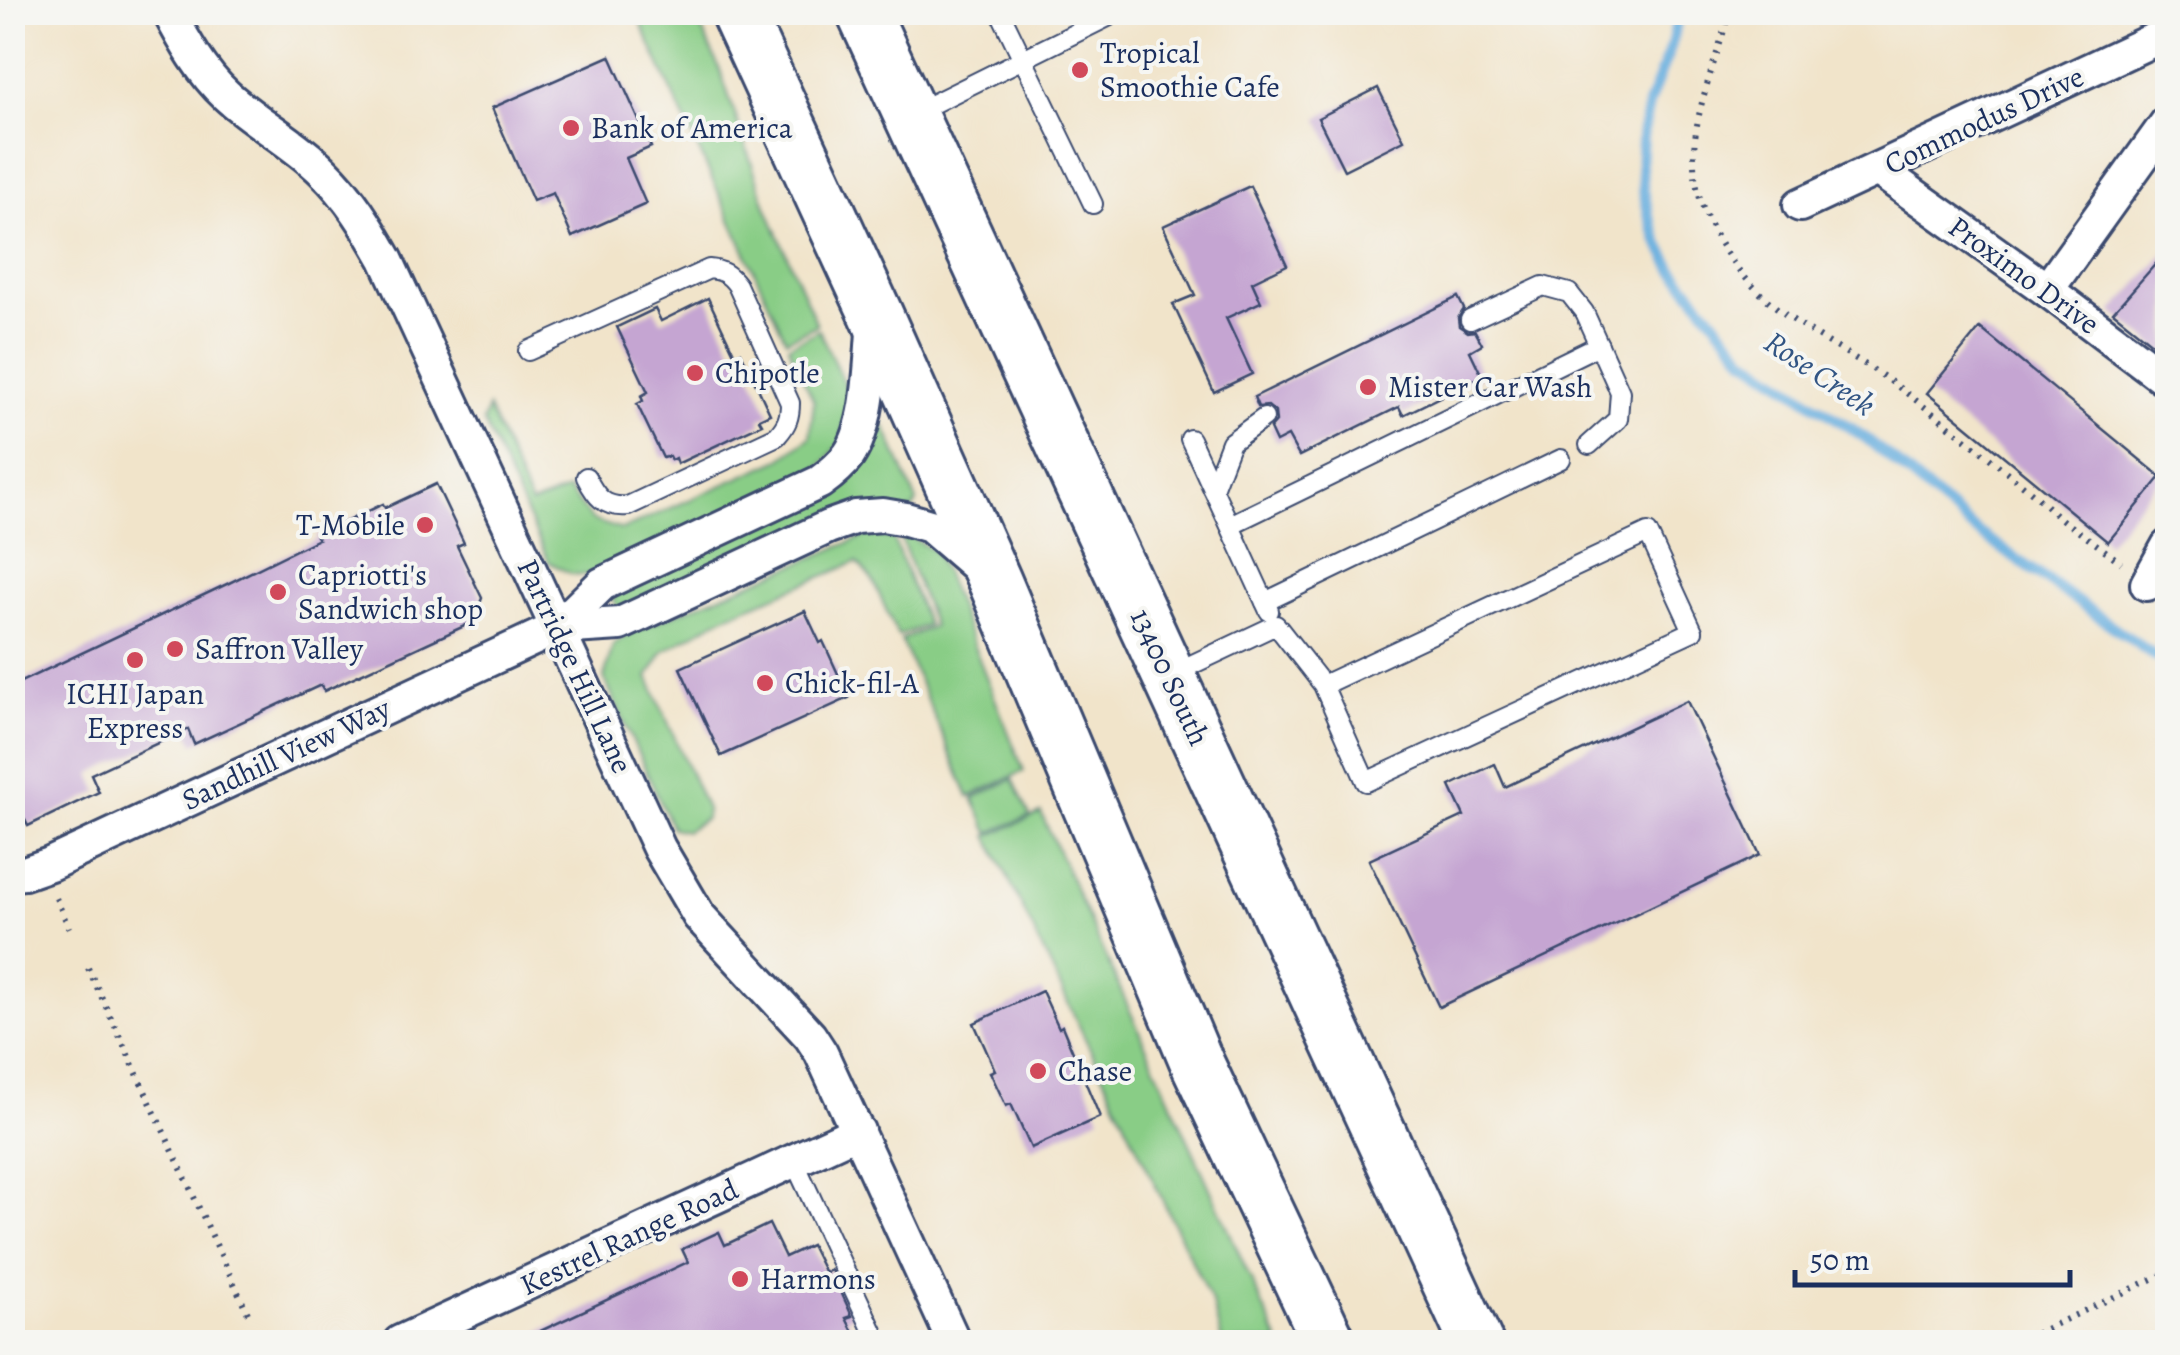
<svg xmlns="http://www.w3.org/2000/svg" width="2180" height="1355" font-family="Alegreya,serif">
	<style>
		.green { fill: #89cd86; stroke: #527e72; stroke-width: 2.5 }
		.lines { fill: none; stroke-linecap: round; stroke-linejoin: round }
		.stream { stroke: #67aede; stroke-width: 11 }
		.building { fill: #c5a5d2 }
		.service-casing { stroke: #3b4a6e; stroke-width: 22 }
		.minor-casing { stroke: #3b4a6e; stroke-width: 38 }
		.primary-casing { stroke: #3b4a6e; stroke-width: 58 }
		.path { stroke: #3b4a6e; stroke-width: 6; stroke-dasharray: 2.5 8; stroke-linecap: butt }
		.service { stroke: #fff; stroke-width: 18 }
		.minor { stroke: #fff; stroke-width: 32 }
		.primary { stroke: #fff; stroke-width: 52 }
		.poi-dot { fill: #d1495b; stroke: #f6f6f2; stroke-width: 4 }
		.labels { text-anchor: middle; dominant-baseline: central; stroke-width: 8; stroke-linejoin: round; paint-order: stroke }
		.poi-label { font-size: 30px; fill: #1b2f5e; stroke: #f6f6f2; text-anchor: start }
		.street-label { font-size: 30px; fill: #1b2f5e; stroke: #f6f6f2 }
		.water-label { font-size: 32px; font-style: italic; fill: #325584; stroke: #f6f6f2 }
	</style>
	<rect width="100%" height="100%" fill="#f6f6f2"/>
	<filter id="ink" filterUnits="userSpaceOnUse"><feTurbulence type="fractalNoise" baseFrequency=".01" numOctaves="2"/><feDisplacementMap in="SourceGraphic" scale="20" xChannelSelector="R" yChannelSelector="G"/><feConvolveMatrix kernelMatrix="1 2 1 2 8 2 1 2 1" color-interpolation-filters="sRGB"/></filter>
	<filter id="wash" filterUnits="userSpaceOnUse"><feTurbulence type="fractalNoise" baseFrequency=".0048" numOctaves="4" result="noise"/><feDisplacementMap in="SourceGraphic" scale="40" xChannelSelector="R" yChannelSelector="G"/><feGaussianBlur stdDeviation="2.25" result="paint"/><feColorMatrix in="noise" values="0 0 0 0 0 0 0 0 0 0 0 0 0 0 0 0 0 1.4 0 .05"/><feComposite in="paint" operator="in"/></filter>
	<g filter="url(#wash)">
		<rect width="100%" height="100%" fill="#f1e4ca"/>
		<g class="green">
			<path d="M636,13h58l25,54 48,142 50,116 -31,15z"/>
			<path d="M819,330l29,62 -6,49 -26,31 -227,103 -18,-1 -22,-12 -66,-141 5,-13 43,97 37,-15 24,30 30,10 159,-71 29,-22 4,-36 -26,-55z"/>
			<path d="M878,425l7,2 32,75 -4,7 -294,102 -9,-19 207,-96z"/>
			<path d="M898,530l38,22 88,219 -55,26 -68,-157 32,-14z"/>
			<path d="M870,534l23,4 34,87 -29,11 -25,-55 -16,-19 -136,56 -57,33 -16,26 58,132v9l-20,13 -14,-3 -68,-150 9,-33 16,-12z"/>
			<path d="M1013,779l17,37 -41,17 -16,-35z"/>
			<path d="M1041,813l238,529h-57l-10,-39 -224,-467z"/>
		</g>
		<g class="lines">
			<path class="stream" d="M1679,12l-8,34 -22,57 -6,28 -2,28 2,29 6,28 10,27 14,26 72,89 122,81 108,91 193,135"/>
		</g>
		<g id="blocks">
			<g class="building">
				<path d="M610,56l41,91 -25,11 20,46 -74,33 -19,-44 -20,8 -41,-93z"/>
				<path d="M1378,88l26,52 -60,30 -26,-52z"/>
				<path d="M1250,186l37,79 -35,17 9,20 -35,16 26,56 -38,18 -41,-88 22,-9 -32,-69z"/>
				<path d="M2168,250v106l-55,-44z"/>
				<path d="M1458,297l6,12 -6,9 1,8 9,6 7,-1 7,13 -12,7 12,25 -79,39 -4,-8 -100,49 -11,-20 -12,6 -6,-13 6,-7 -1,-10 -7,-6 -10,1 -4,-10z"/>
				<path d="M708,298l27,57 6,-3 29,62 -11,5 3,5 -85,40 -2,-6 -4,2 -2,-4 -6,2 -26,-54 6,-3 -2,-5 7,-4 -31,-65 38,-18 6,12z"/>
				<path d="M1980,328l181,149 -53,65 -181,-149z"/>
				<path d="M436,484l28,59 -7,3 25,52 -9,24 -149,69 -3,-6 -127,59 -6,-15 -97,45 8,18 -71,34 -16,-33v-107l217,-103 89,-44 -2,-3 67,-32 2,4z"/>
				<path d="M805,611l15,32 3,-2 26,57 -128,58 -41,-88z"/>
				<path d="M1687,701l73,154 -321,152 -70,-147 95,-44 -14,-30 45,-22 10,23z"/>
				<path d="M1042,991l17,37 3,-2 38,91 -69,31 -20,-44 -5,2 -16,-34 5,-2 -21,-47z"/>
				<path d="M769,1224l16,33 26,-12 14,28 6,-3 21,46 -6,2 12,24h-341l171,-80 -6,-13 37,-17 6,13z"/>
			</g>
		</g>
	</g>
	<g filter="url(#ink)">
		<use href="#blocks" fill-opacity="0" stroke="#3b4a6e" stroke-width="2.5"/>
		<g class="lines">
			<g class="service-casing">
				<g id="service">
					<path d="M1000,12l93,192"/>
					<path d="M912,114l206,-102"/>
					<path d="M1470,320l73,-34 26,7 15,19 36,80 -2,27 -29,26"/>
					<path d="M528,351l181,-82c13,1 20,5 28,16l53,118c0,14 -3,22 -13,33l-149,70c-24,2 -32,-9 -42,-29"/>
					<path d="M1190,439l79,172"/>
					<path d="M1213,489l18,-47 33,-24"/>
					<path d="M1230,525l369,-180"/>
					<path d="M1265,602l296,-143"/>
					<path d="M1174,673l102,-48 47,60 325,-152 45,98 -327,151 -43,-97"/>
					<path d="M794,1161l84,181"/>
				</g>
			</g>
			<g class="minor-casing">
				<g id="minor">
					<path d="M169,12c15,29 33,61 57,83 30,28 68,47 97,76 27,26 45,56 63,88l273,589 40,68 111,120 11,17 133,289"/>
					<path d="M1879,170l168,120 121,91"/>
					<path d="M1800,205l368,-172"/>
					<path d="M2047,290l121,-169"/>
					<path d="M2147,584l21,-38"/>
					<path d="M557,628l63,-4 208,-97 28,-10 27,-2 23,4 24,7 51,44"/>
					<path d="M12,874l12,-1 26,-9 507,-236 45,-44 218,-102c11,-8 21,-16 29,-27 22,-33 21,-95 25,-134"/>
					<path d="M400,1342l458,-211"/>
				</g>
			</g>
			<g class="primary-casing">
				<g id="primary">
					<path d="M737,12l138,300 120,270 203,483 131,277"/>
					<path d="M863,12l613,1330"/>
				</g>
			</g>
			<g class="path">
				<path d="M1729,12c-13,53 -41,109 -34,164 6,43 34,88 66,118 39,37 89,58 132,89 47,35 93,72 138,109 12,10 22,21 34,30 19,14 38,26 56,41"/>
				<path d="M56,898l13,30"/>
				<path d="M88,968l163,352"/>
				<path d="M2017,1342l151,-70"/>
			</g>
			<use href="#service" class="service"/>
			<use href="#minor" class="minor"/>
			<use href="#primary" class="primary"/>
		</g>
	</g>
	<g class="poi-dot">
		<circle cx="1080" cy="70" r="10"/>
		<circle cx="571" cy="128" r="10"/>
		<circle cx="695" cy="373" r="10"/>
		<circle cx="1368" cy="387" r="10"/>
		<circle cx="425" cy="525" r="10"/>
		<circle cx="278" cy="592" r="10"/>
		<circle cx="175" cy="649" r="10"/>
		<circle cx="135" cy="660" r="10"/>
		<circle cx="765" cy="683" r="10"/>
		<circle cx="1038" cy="1071" r="10"/>
		<circle cx="740" cy="1279" r="10"/>
	</g>
	<g class="labels">
		<g class="poi-label">
			<text x="1100" y="53">Tropical<tspan x="1100" dy="34">Smoothie Cafe</tspan></text>
			<text x="591" y="128">Bank of America</text>
			<text x="715" y="373">Chipotle</text>
			<text x="1388" y="387">Mister Car Wash</text>
			<text x="405" y="525" text-anchor="end">T-Mobile</text>
			<text x="298" y="575">Capriotti's<tspan x="298" dy="34">Sandwich shop</tspan></text>
			<text x="195" y="649">Saffron Valley</text>
			<text x="785" y="683">Chick-fil-A</text>
			<text x="135" y="694" text-anchor="middle">ICHI Japan<tspan x="135" dy="34">Express</tspan></text>
			<text x="1058" y="1071">Chase</text>
			<text x="760" y="1279">Harmons</text>
		</g>
		<g class="street-label">
			<text transform="translate(1984 120) rotate(-25)">Commodus Drive</text>
			<text transform="translate(2024 275) rotate(36)">Proximo Drive</text>
			<text transform="translate(575 666) rotate(65)">Partridge Hill Lane</text>
			<text transform="translate(1170 677) rotate(65)">13400 South</text>
			<text transform="translate(286 754) rotate(-25)">Sandhill View Way</text>
			<text transform="translate(629 1237) rotate(-25)">Kestrel Range Road</text>
		</g>
		<g class="water-label">
			<text transform="translate(1820 373) rotate(34)">Rose Creek</text>
		</g>
	</g>
	<rect width="2180" height="1355" fill="none" stroke="#f6f6f2" stroke-width="50"/>
	<path d="M1795 1270v15h275v-15" fill="none" stroke="#1b2f5e" stroke-width="5"/>
	<text x="1810" y="1270" font-size="30" fill="#1b2f5e" stroke="#f6f6f2" stroke-width="8" paint-order="stroke">50 m</text>
</svg>
